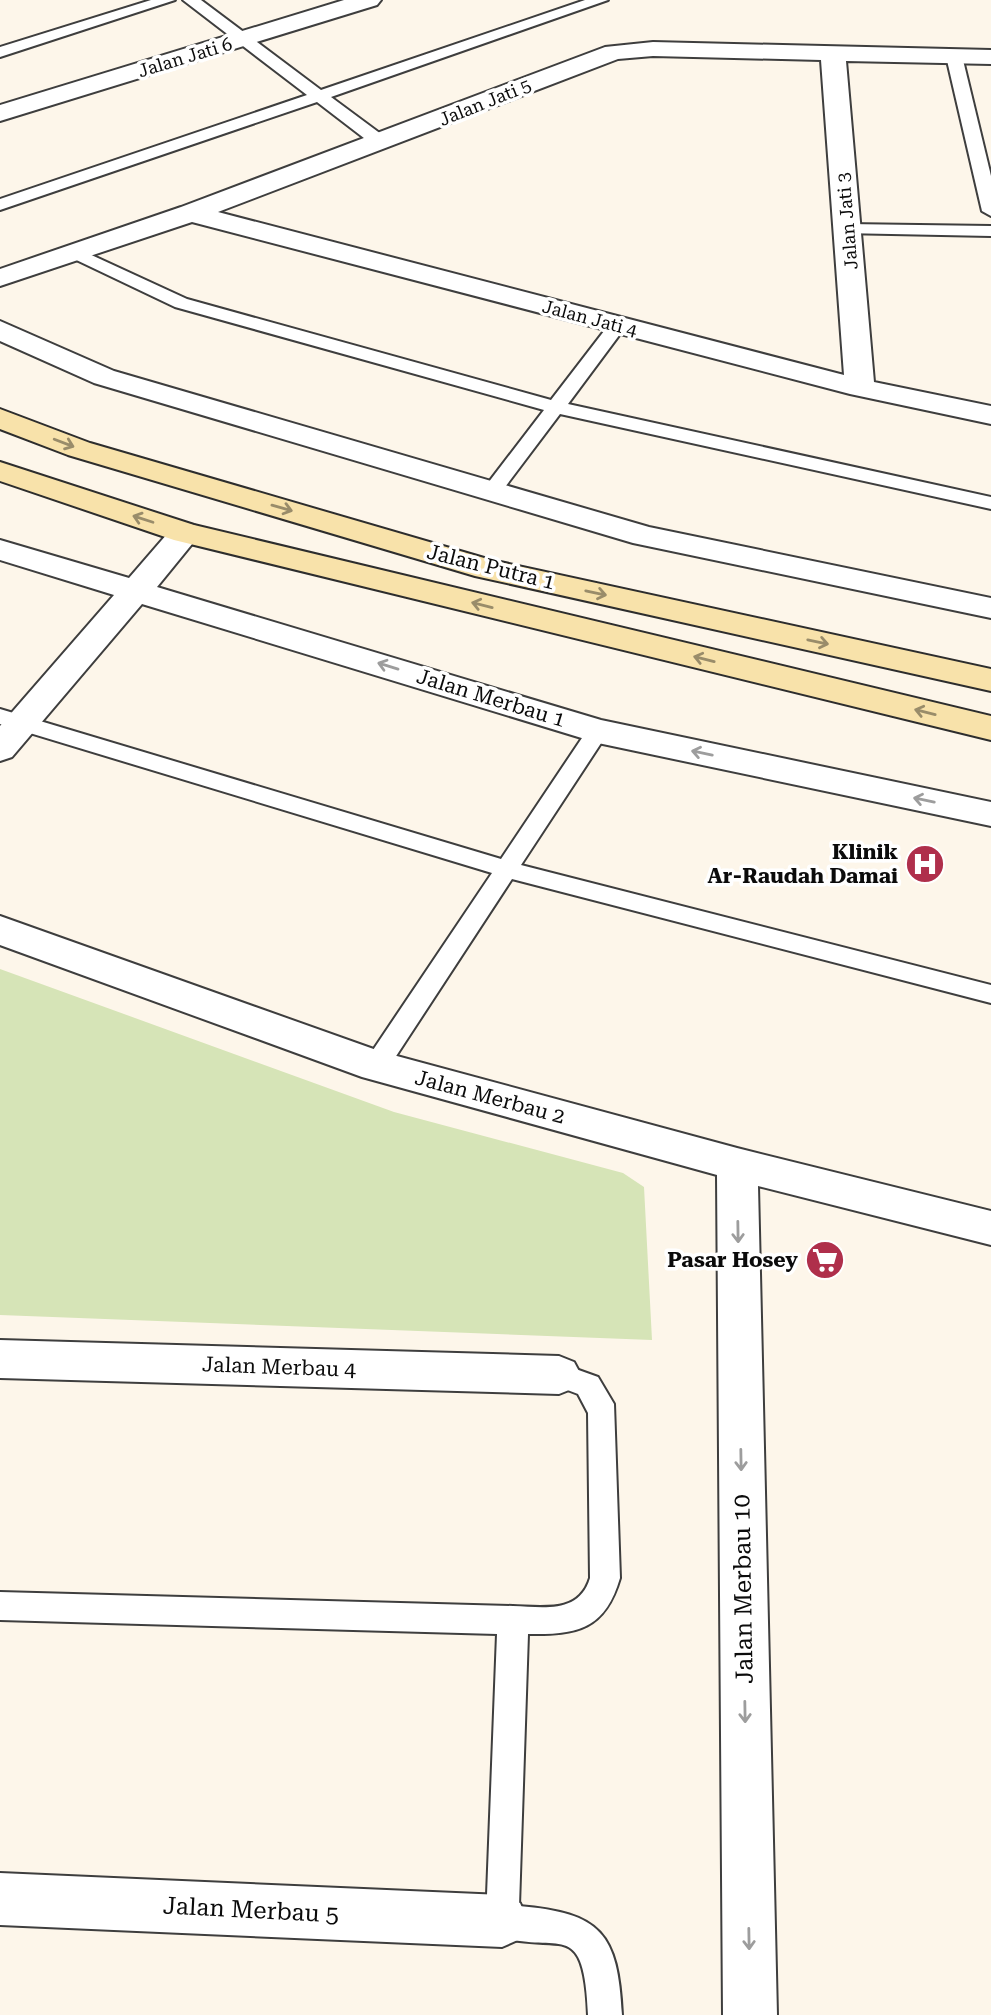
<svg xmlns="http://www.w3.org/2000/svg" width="991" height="2015" font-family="'Roboto Serif',serif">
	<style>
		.green { fill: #d6e4b7 }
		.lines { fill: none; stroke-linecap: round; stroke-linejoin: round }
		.service-casing { stroke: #3e3e3e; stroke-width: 4 }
		.minor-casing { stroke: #3e3e3e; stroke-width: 4 }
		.secondary-casing { stroke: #2d2d2d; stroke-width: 4 }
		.service { fill: #fff; fill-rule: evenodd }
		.minor { fill: #fff; fill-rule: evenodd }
		.secondary { fill: #f8e2aa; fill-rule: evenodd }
		.oneway { stroke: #998c6a }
		.oneway2 { stroke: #9d9d9d }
		.labels { text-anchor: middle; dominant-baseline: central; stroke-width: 7; stroke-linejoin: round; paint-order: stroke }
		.far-street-label { font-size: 18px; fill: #0b0b0b; stroke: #fff }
		.street-label { font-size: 21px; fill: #0b0b0b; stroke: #fff }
		.poi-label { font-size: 21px; font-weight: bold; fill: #0b0b0b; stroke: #fff; text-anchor: end }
		.near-street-label { font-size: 24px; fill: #0b0b0b; stroke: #fff }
	</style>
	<rect width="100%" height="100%" fill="#fdf6ea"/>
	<path class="green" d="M0,969l394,143 229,61 21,14 8,153 -652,-25z"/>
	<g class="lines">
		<g class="service-casing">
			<g id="service">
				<path d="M151,0h24l-175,57v-10z"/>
				<path d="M183,0h18l120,90 264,-90h23l-277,97 54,40v8h-12l-56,-43 -317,108v-11l307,-104z"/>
				<path d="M954,51l8,5 29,120v40l-9,-5 -36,-155z"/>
				<path d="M847,224l144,2v10l-150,-3 -3,-4 3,-4z"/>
				<path d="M74,247l113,52 364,101 60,-78h12l3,4 -58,78 423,93v12l-431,-95 -61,81h-14l-3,-4 3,-4 59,-77 -369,-103 -107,-51 -3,-4z"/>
				<path d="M0,709l501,150 89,-133h16l3,5 -88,134 470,120v18l-479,-124 -127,194 -9,3 -9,-3 -4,-7 4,-7 125,-186 -492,-149z"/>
				<path d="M559,1363l39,14 16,27 6,174c-15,51 -42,57 -92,56l-9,272c82,7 99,27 103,109h-34c-4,-105 -32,-55 -98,-82l-4,-12 11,-287 -497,-14v-28l513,14c31,1 66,8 77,-28l-2,-165 -10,-19 -29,-11 -4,-8 4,-8z"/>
			</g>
		</g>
		<g class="minor-casing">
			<g id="minor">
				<path d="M344,0h37l-4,5 -377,116v-16z"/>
				<path d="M653,42l338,8v14l-145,-3 28,321 117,24v18l-141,-30 -658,-172 -192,64v-17l181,-62 424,-160zM653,56l168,4 23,315 -626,-163 400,-153z"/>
				<path d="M0,321l114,50 535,156 342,71v20l-358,-75 -539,-160 -94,-42z"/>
				<path d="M185,523l11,3 5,7 -44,54 444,133 390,82v24l-393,-83 -456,-139 -130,153 -12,4v-35l114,-131 -114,-35v-20l129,38 45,-52z"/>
				<path d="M0,916l382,136 355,96 254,63v34l-233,-59 19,829h-54l-6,-840 -355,-98 -362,-132z"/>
				<path d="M0,1340l559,16 15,6 7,13 -7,13 -15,6 -559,-16z"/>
				<path d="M0,1873l502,22 18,8 8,18 -8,18 -18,8 -502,-22z"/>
			</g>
		</g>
		<g class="secondary-casing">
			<g id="secondary">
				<path d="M0,409l90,34 401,117 500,109v22l-516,-115 -407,-121 -68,-26z"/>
				<path d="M0,462l194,63 797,191v24l-817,-200 -174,-59z"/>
			</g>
		</g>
		<use href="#service" class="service"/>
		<use href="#minor" class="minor"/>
		<use href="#secondary" class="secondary"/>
	</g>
	<defs><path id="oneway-shaft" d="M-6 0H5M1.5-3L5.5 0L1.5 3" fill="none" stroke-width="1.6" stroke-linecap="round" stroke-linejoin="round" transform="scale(1.75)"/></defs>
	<g class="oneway">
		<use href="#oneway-shaft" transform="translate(64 443) rotate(21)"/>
		<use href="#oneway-shaft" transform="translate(282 508) rotate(16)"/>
		<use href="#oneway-shaft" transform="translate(143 519) rotate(-162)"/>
		<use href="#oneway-shaft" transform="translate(596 593) rotate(12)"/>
		<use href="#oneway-shaft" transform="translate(482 605) rotate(-166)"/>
		<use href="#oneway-shaft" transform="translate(818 642) rotate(12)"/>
		<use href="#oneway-shaft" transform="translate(704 659) rotate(-166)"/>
		<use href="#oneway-shaft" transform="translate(925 712) rotate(-166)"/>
	</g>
	<g class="oneway2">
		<use href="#oneway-shaft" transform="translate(388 666) rotate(-163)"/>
		<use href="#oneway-shaft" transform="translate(702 753) rotate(-168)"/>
		<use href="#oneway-shaft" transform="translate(924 800) rotate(-168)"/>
		<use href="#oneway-shaft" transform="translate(738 1232) rotate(89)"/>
		<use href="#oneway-shaft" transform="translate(741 1460) rotate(89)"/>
		<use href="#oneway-shaft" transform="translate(745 1712) rotate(89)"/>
		<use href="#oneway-shaft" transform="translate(749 1939) rotate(89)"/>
	</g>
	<defs>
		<g id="hospital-disc" transform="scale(2.0125)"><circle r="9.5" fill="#af2f4b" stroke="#fff"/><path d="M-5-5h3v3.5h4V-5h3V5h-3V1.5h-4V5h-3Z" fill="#fff"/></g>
		<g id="supermarket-disc" transform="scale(2.0125)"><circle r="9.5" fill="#af2f4b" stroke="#fff"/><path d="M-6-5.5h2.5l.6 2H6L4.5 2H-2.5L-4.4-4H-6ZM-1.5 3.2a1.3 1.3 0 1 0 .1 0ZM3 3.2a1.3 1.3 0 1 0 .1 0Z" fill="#fff"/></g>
	</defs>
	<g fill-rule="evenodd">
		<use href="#hospital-disc" x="925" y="864"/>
		<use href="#supermarket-disc" x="825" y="1260"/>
	</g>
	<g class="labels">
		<g class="far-street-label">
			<text transform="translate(185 57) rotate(-17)">Jalan Jati 6</text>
			<text transform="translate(485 102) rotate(-22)">Jalan Jati 5</text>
			<text transform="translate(847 221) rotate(-95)">Jalan Jati 3</text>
			<text transform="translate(590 318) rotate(15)">Jalan Jati 4</text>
		</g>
		<g class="street-label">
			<text transform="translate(491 567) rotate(14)">Jalan Putra 1</text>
			<text transform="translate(491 698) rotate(17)">Jalan Merbau 1</text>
			<text transform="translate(490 1097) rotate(15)">Jalan Merbau 2</text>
			<text transform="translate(279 1367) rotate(2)">Jalan Merbau 4</text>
		</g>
		<g class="poi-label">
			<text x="898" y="852">Klinik<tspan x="898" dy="24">Ar-Raudah Damai</tspan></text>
			<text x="798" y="1260">Pasar Hosey</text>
		</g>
		<g class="near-street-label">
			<text transform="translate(743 1589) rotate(-91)">Jalan Merbau 10</text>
			<text transform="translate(251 1910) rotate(3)">Jalan Merbau 5</text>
		</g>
	</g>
</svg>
